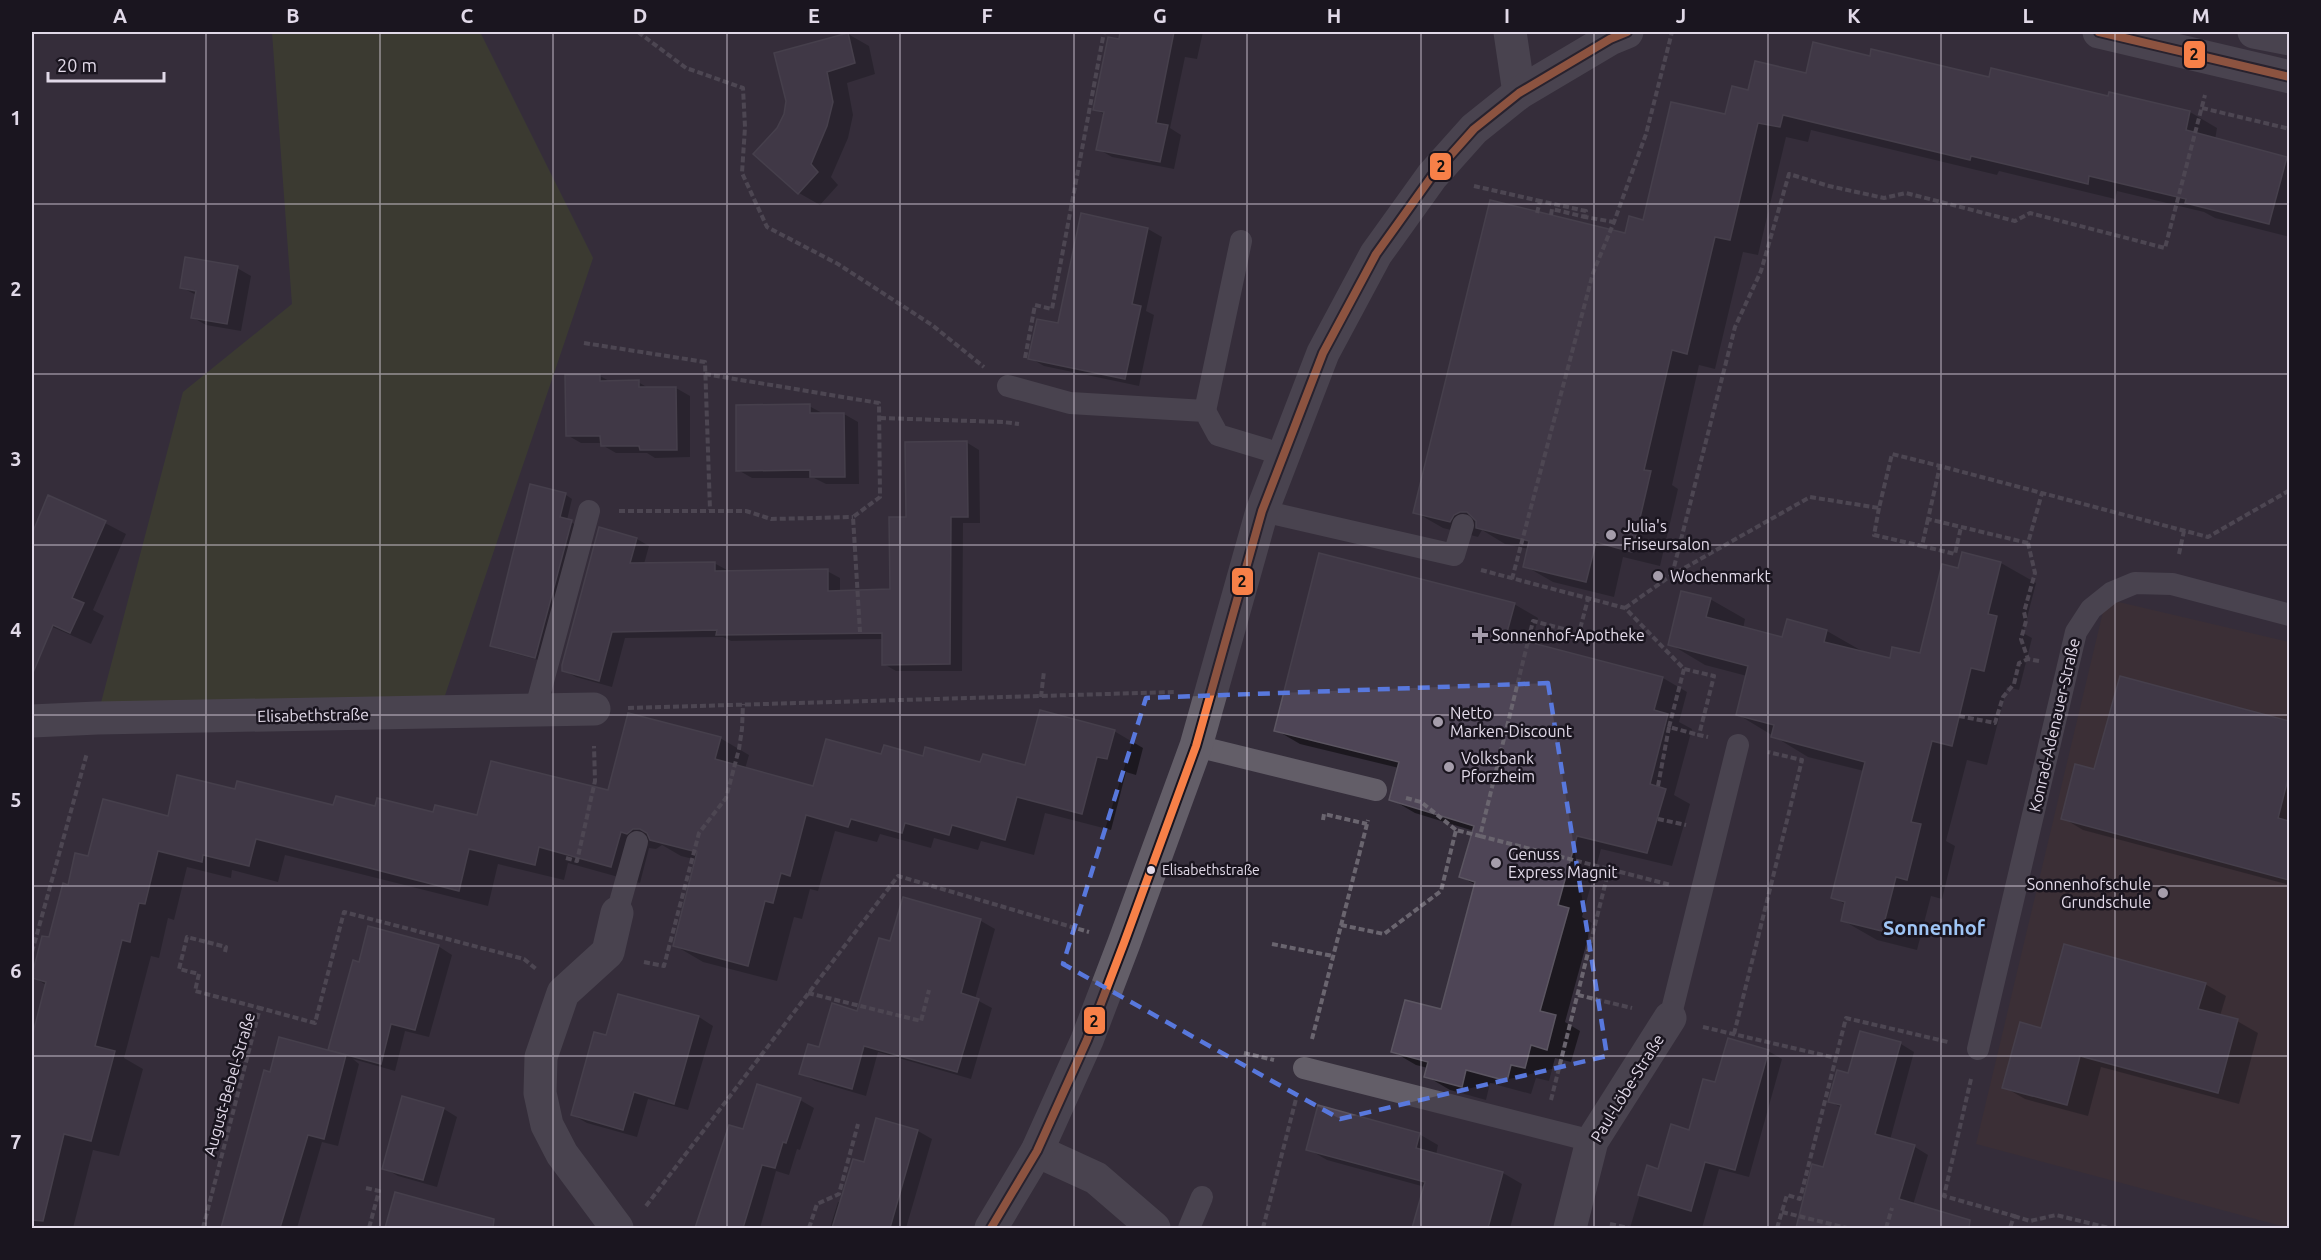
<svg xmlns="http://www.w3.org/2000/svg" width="2321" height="1260" font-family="Ubuntu,sans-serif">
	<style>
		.education { fill: #433131 }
		.green { fill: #434b26 }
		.shadow { fill: #0007 }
		.building { fill: #4e4556; stroke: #5b5561; stroke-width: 1.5 }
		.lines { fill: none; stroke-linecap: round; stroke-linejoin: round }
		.path { stroke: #6a656f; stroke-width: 4; stroke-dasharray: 6 3; stroke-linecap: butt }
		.lane { stroke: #635e68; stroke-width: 22 }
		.street { stroke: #635e68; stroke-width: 33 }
		.bus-1-casing { stroke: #1a151f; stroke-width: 12 }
		.bus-1 { stroke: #f78048; stroke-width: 8 }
		.marked { fill: none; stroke: #5878dd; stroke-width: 4.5; stroke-dasharray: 12 8; stroke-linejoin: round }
		.grid { fill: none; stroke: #e1d9e8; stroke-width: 1.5; stroke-opacity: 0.55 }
		.poi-dot { fill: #a59dab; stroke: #1a151f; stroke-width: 2 }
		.bus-dot { fill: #e1d9e8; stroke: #1a151f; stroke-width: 2 }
		.labels { text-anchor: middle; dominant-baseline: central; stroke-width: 5; stroke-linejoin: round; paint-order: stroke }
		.bus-label { font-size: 14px; fill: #e1d9e8; stroke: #1a151f; text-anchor: start }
		.poi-label { font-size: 16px; fill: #e1d9e8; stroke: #1a151f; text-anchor: start }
		.street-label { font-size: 16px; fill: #e1d9e8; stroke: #1a151f }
		.quarter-label { font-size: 20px; font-weight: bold; fill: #9fc5f5; stroke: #1a151f }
		.line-badge { stroke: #1a151f; stroke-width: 2 }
		.pale-badge-label { font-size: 16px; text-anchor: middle; font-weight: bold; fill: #111 }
		.neatline { fill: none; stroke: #e1d9e8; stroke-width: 2 }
		.grid-label { font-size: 20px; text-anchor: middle; font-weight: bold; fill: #e1d9e8 }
	</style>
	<rect width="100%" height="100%" fill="#352e3b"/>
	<path class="education" d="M2106,599l183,43v586l-313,-84z"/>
	<path class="green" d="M272,32h208l113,226 -154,455 -342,5 86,-326 109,-88z"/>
	<g class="shadow">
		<path d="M1122,32h81l-6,27 -12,-2 -15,71 11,7 -7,34 -62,-12 -14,-8 7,-34 -10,-6z"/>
		<path d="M848,34l21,12 6,28 -28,9 6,32 -5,23 -17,39 7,8 -18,20 -21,-12 -44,-39 23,-26 8,-14 2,-13z"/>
		<path d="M1871,58l239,40v-5l80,19 27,16 -2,12 75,21v76l-75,-19 -11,-6 -87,-21 -2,8 -116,-28 -2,4 -186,-45 -3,12 -22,-5 -28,118 -15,-3 -28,117 -16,-4 -27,120 6,4 -18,77 -37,-9 -9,40 -61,-15 -28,-16 4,-17 -24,-5 -23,-14 -4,7 -35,-9 -28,-16 211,-278 18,-13 82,-105 23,-24z"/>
		<path d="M1148,229l14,8 -16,74 8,4 -15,71 -95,-20 -14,-8z"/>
		<path d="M237,268l14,8 -10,55 -35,-6 -14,-8 4,-22 -15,-8z"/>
		<path d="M566,376h34l11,6h27l12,7 26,-1 14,8v61l-35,1 -8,-5h-31l-14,-8v-2h-21l-14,-8z"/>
		<path d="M809,406l15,8h20l14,8 1,62h-33l-12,-6h-62l-14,-8z"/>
		<path d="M966,442l13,8 1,73h-17l-1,148h-66l-12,-7 -1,-25 -152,2 -8,-4 -98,1 -13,49 -36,-10 -13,-7 74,-131 12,7 -5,18 70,-1 13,7v3l100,-2 13,7v14l51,-2 16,-71z"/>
		<path d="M531,486l35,9 6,4 -5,21 11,6 -36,135 -44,-12 -7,-3z"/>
		<path d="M49,497l56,26 21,11 -33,76 11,6 -13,28 -59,-26v-81z"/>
		<path d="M2001,563l35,20 -13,50 9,5 -13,52 -12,-3 -20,78 -20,-5 -21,81 9,5 -13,53 -11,-3 -14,54 -40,-10 -35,-20 4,-15 -13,-8 31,-126 -56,-14 -71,-43 10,-38 -42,-11 -35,-21 40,-45 35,20 -2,10 40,10 5,-18 39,10 35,20 29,9 30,-5 38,-85z"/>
		<path d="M1514,604l24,14 -6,26 131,34 24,14 -8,30 13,7 -18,66 16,9 -18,62 -71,-17 -19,68 10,6 -27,99 15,9 -9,31 -16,-4 -6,23 -13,-3 -5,16 -41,-11 -4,17 -36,-10 -24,-14 2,-8 -12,-3 -24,-14 50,-40 34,-126 -15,-8 13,-46 -59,-18 -24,-14 8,-31 -99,-24 -24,-14z"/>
		<path d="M2121,677l169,46v162l-207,-55 -20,-12 32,-47z"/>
		<path d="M1114,731l29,17 -7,27 -10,-3 -15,58 -66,-17 -11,42 -53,-14 -3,9 -44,-12 -3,10 -51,-14 -3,8 -42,-11 -17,60 -8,-2 -8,30 -8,-2 -17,64 -74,-19 -29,-17 23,-85 -16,-4 -19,-11 -6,4 -7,-1 -9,35 -72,-20 -4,17 -66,-16 -10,42 -203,-51 -7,27 -46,-12 -1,8 -44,-11 -13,53 -6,-2 -9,40 -8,-2 -27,102 19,11 -24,87 -26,-6 -20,78h-41v-185l14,-58 -13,-8 17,-38 19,-52 20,-29 80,-41 67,-26 98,16 42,1 102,9 132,-25 110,-54 29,17 -4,14 69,19 68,-33 144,11z"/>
		<path d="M904,898l77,23 14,8 -20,70 17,9 -21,71 -93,-27 -12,44 -51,-15 -14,-8 19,-24 38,-36 33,-70z"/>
		<path d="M438,946l14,9 -23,82 -24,-6 -10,40 -42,-12 6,5 -21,82 -16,-4 -25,86h-75l49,-154 65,-21 -6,-4 30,-86z"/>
		<path d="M2205,984l21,12 -6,20 17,5 21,12 -19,71 -138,-37 -13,49 -63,-17 -21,-12 38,-57z"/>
		<path d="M619,995l80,22 14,9 -25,84 -40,-11 -11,38 -50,-14 -14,-8 34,-78z"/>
		<path d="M1861,1032l40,12 13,8 -24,88 25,7 13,8 -15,50 44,16 -2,7h-157l10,-33 16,-26 18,-61 -13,-7 20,-26z"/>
		<path d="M1768,1051l14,8 -33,118 -30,-8 -17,59h-72l18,-61 11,4 32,-40 25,-47z"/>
		<path d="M800,1100l14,8 -14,42 -3,-1 -8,26 -13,-4 -16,57h-63l32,-101 15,4z"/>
		<path d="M444,1109l13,8 -20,70 -39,-11 -14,-8z"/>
		<path d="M877,1120l41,11 14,8 -26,89h-76l8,-26 3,1 24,-39z"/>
		<path d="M1419,1134l19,11 -2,10 67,18 19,11 -12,44h-96l11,-41 -98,-27 -19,-11z"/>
		<path d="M396,1193l55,20 -5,15h-59z"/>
	</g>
	<g class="building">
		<path d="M1120,32h54l-18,91 12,2 -8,37 -64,-12 8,-38 -11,-2 15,-73 11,2z"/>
		<path d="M848,33l7,30 -28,9 6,30 -6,24 -16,38 7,8 -20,22 -45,-40 24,-26 7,-14 2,-13 -12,-48z"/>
		<path d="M1813,42l57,14 1,-7 118,28 2,-9 117,28 1,-4 81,19 -4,19 101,27 -18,67 -84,-21 1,-4 -97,-23 -1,8 -117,-28 -1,4 -187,-45 -3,12 -22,-4 -28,117 -15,-3 -28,117 -15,-4 -28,120 7,1 -19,81 -36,-10 -10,40 -63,-15 6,-26 -53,-13v-7l-9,-9h-7l-6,3 -4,7 -37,-9 77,-313 135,33 4,-17 14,4 28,-118 54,12 7,-28 16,4 7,-29 51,12z"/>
		<path d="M1081,213l67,15 -16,76 9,2 -16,73 -97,-20 9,-40 21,4z"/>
		<path d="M185,257l53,9 -11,58 -36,-6 5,-27 -16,-3z"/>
		<path d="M565,375h35v6l39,-1v7h37l1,63h-37l-1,-4h-38l-1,-10h-34z"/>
		<path d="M810,404v9h34l1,64h-35v-7l-74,1v-66z"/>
		<path d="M967,441l1,76h-17l-1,147 -68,1v-32l-166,2 1,-5 -105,2 -13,49 -37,-10v-6l37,-138 38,11 -7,25 85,-1v9l113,-2v22l62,-2 -1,-72h17l-1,-75z"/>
		<path d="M530,484l36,9 -6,24 12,3 -37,138 -45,-12z"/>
		<path d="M48,495l58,26 -34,77 12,5 -14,30 -17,-8 -21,50v-141z"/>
		<path d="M1962,552l39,10 -13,52 9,2 -13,55 -13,-3 -19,78 -20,-5 -21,81 10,2 -14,56 -11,-3 -14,54 -41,-10 4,-19 -14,-4 34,-136 -94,-25 3,-12 -38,-10 12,-49 -80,-21 13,-54 30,7 -5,19 76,20 5,-18 40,11 -3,12 66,16 2,-11 28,6 22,-89 16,4z"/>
		<path d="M1319,553l196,50 -9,33 157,41 -9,33 14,4 -18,70 16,5 -19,64 -70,-17 -19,69 11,3 -29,103 16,4 -9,35 -16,-5 -6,23 -14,-3 -4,16 -41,-11 -4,17 -38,-10 4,-15 -37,-10 14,-52 36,9 34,-127 -16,-5 15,-51 -85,-26 10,-38 -125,-31z"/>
		<path d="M2120,676l169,45v54l-11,43 11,3v59l-228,-61 14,-55 19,5z"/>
		<path d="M1040,710l75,20 -8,29 -10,-2 -15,57 -65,-17 -12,43 -53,-15 -3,10 -44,-12 -3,10 -51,-14 -3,8 -42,-12 -16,61 -9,-3 -8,30 -8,-2 -17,65 -75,-20 24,-94 -47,-12 -3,-7 -7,-4h-7l-6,5 -6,-2 -10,35 -72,-20 -4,18 -66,-16 -10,42 -203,-52 -7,27 -46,-11 -1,7 -44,-11 -13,53 -6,-1 -9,39 -8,-2 -27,106 20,5 -24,90 -27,-7 -21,87 -11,-1v-183l14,-55 -14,-4v-3l10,-39 7,1 14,-54 5,2 7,-32 13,3 15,-57 65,17 9,-41 58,14 2,-8 96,24 3,-9 39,10 2,-8 56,14 2,-7 42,10 14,-54 117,29 20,-77 93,24 -6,22 98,27 13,-47 55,15 3,-9 39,11 2,-9 55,15 3,-8 42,11z"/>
		<path d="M903,897l78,22 -20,74 18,6 -22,73 -93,-26 -12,43 -53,-15 9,-30 11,3 13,-44 25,8 22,-73 11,3z"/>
		<path d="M368,926l71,19 -24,85 -24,-6 -10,40 -53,-14 25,-90 6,2z"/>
		<path d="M2064,944l142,39 -8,26 40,10 -20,74 -138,-37 -13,49 -65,-17 18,-66 21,6z"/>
		<path d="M618,994l81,22 -25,88 -40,-12 -11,38 -52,-15 23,-83 12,3z"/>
		<path d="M1860,1031l41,11 -26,92 40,11 -16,54 71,21 -1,8h-173l16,-64 11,3 18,-62 -13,-3 9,-32 11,3z"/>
		<path d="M279,1037l67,18 -22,84 -16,-4 -28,93h-59l43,-158 6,2z"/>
		<path d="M1728,1038l41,12 -34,120 -30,-8 -14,49 -53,-16 9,-30 11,4 13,-45 18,6 14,-51 12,3z"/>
		<path d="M757,1084l44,14 -15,45 -3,-1 -8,26 -13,-3 -19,63h-48l34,-103 14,4z"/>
		<path d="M402,1096l42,12 -21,72 -41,-11z"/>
		<path d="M1318,1105l102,28 -4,15 87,24 -15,56h-76l13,-46 -119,-32z"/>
		<path d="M876,1118l42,12 -28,98h-58l21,-69 11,3z"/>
		<path d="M395,1192l99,27 -1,9h-108z"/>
	</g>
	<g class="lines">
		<g class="path">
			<path d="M638,32l48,36 57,20 2,39 -3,46 25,54 71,37 94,61 52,42"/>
			<path d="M2202,108l88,21"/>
			<path d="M1474,186l66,15"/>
			<path d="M1537,213l3,-12 46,10 -1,6 29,5"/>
			<path d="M1551,215l1,-6 33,8"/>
			<path d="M584,343l121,19 5,148"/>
			<path d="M1025,358l10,-53 17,4 52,-277"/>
			<path d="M705,374l174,29 1,94 -27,20 7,115"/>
			<path d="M880,418l123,4 16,2"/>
			<path d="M1879,508l-5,27 48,11"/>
			<path d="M619,511h127l25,8 82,-2"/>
			<path d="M1928,519l-6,27 33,8 6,-27"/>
			<path d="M2028,543l-100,-24 12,-53 268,71 82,-47"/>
			<path d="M2179,554l5,-23"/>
			<path d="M1481,570l144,38 59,61 30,7 -15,59 9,2"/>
			<path d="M1672,575l63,-248 26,-56 28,-97 40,12 55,12 22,-5 109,28 15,-8 135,35 40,-153"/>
			<path d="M1512,579l81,-306 21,-51 32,-88 26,-102"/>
			<path d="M1625,608l47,-33 138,-78 69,11 13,-54 48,12"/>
			<path d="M2039,661l-11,-2 -7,-20 5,-18 -2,-9 11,-39 -7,-30 14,-50"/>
			<path d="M1041,697l3,-26"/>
			<path d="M628,708l547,-16"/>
			<path d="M1959,716l36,7 8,-26 11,-13 5,-21 9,-4"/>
			<path d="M1669,727l15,-58"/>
			<path d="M1658,786l11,-59 30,8"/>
			<path d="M1406,798l15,4 35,28"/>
			<path d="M1658,819l28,6"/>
			<path d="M1323,820l1,-6 43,10"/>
			<path d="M1480,836l191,49"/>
			<path d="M566,858l11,3 18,-80 -1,-35"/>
			<path d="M1341,925l43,9 57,-43 15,-61 24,6 53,-215 46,12 9,-34"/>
			<path d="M1272,944l61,12"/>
			<path d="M32,952l55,-199"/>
			<path d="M225,952l1,-5 -39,-10 -8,32 20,5 -4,17 65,17"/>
			<path d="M644,962l20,4 35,-133 27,-35 13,-49 3,-20 1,-25"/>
			<path d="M808,993l113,28 8,-31"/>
			<path d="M1578,995l54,13"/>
			<path d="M1703,1027l133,31"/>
			<path d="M1734,1034l68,-274 -34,-8"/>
			<path d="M1312,1039l56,-219"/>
			<path d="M1244,1053l30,7"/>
			<path d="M1971,1079l-27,117 70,20 -4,12"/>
			<path d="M1551,1100l58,-231"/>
			<path d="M366,1188l13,3 -10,37"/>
			<path d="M646,1206l252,-330 191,56"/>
			<path d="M1782,1212l65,16"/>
			<path d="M2014,1216l16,5 26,-6 53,13"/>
			<path d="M1610,1224l19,4"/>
			<path d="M203,1228l57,-220 55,15 29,-111 180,47 12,10"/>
			<path d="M809,1228l8,-24 22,-10 19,-70"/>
			<path d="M1263,1228l33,-129"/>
			<path d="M1777,1228l10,-33 13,4 46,-181 102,24"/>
			<path d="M1886,1228l6,-20"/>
		</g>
		<g class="lane">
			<path d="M1008,386l62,17 135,8 13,24 66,20"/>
			<path d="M1205,411l36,-170"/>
			<path d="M1262,511l192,44 9,-30"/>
			<path d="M535,711l54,-200"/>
			<path d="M1196,746l180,44"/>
			<path d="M617,913l20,-71"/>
			<path d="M1670,1018l68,-273"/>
			<path d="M1978,1049l98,-417 15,-23 20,-16 24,-10 37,1 118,31"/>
			<path d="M1304,1068l288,73"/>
			<path d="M1189,1228l13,-31"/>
		</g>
		<g class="street">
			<path d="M1510,32l9,61"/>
			<path d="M2099,32l191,45"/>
			<path d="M2254,32l36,7"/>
			<path d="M32,721l65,-3 497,-9"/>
			<path d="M1037,1151l59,27 58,50"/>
			<path d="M617,1228l-55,-74 -15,-29 -7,-32 1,-36 22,-64 45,-41 9,-39"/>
			<path d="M991,1228l46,-77 50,-111 37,-97 72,-197 66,-235 61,-158 53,-99 56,-78 42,-47 45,-36 91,-54 17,-7"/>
			<path d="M1570,1228l22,-87 78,-123"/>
		</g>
		<g class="bus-1-casing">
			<g id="bus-1">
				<path d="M2099,32l191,45"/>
				<path d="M991,1228l46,-77 50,-111 37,-97 72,-197 66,-235 61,-158 53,-99 56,-78 42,-47 45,-36 91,-54 17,-7"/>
			</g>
		</g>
		<use href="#bus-1" class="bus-1"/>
	</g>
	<path d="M0 0H2321V1260H0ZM1548,683l59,373 -267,63 -277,-155 83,-266z" fill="#352e3b" fill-opacity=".55" fill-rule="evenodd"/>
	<path class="marked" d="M1548,683l59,373 -267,63 -277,-155 83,-266z"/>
	<path class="grid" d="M206,32v1196M380,32v1196M553,32v1196M727,32v1196M900,32v1196M1074,32v1196M1247,32v1196M1421,32v1196M1594,32v1196M1768,32v1196M1941,32v1196M2115,32v1196M32,204h2258M32,374h2258M32,545h2258M32,715h2258M32,886h2258M32,1056h2258"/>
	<g class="poi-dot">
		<circle cx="1611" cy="535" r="6"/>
		<circle cx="1658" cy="576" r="6"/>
		<path d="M1477 626h6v6h6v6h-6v6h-6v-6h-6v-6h6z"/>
		<circle cx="1438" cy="722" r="6"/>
		<circle cx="1449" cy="767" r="6"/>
		<circle cx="1496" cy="863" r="6"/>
		<circle cx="2163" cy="893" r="6"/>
	</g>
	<circle class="bus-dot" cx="1151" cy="870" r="5"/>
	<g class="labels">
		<g class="bus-label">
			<text x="1162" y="870">Elisabethstraße</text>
		</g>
		<g class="poi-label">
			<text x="1623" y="526">Julia's<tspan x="1623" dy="18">Friseursalon</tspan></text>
			<text x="1670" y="576">Wochenmarkt</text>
			<text x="1492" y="635">Sonnenhof-Apotheke</text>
			<text x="1450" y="713">Netto<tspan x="1450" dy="18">Marken-Discount</tspan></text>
			<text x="1461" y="758">Volksbank<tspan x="1461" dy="18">Pforzheim</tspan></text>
			<text x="1508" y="854">Genuss<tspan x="1508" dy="18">Express Magnit</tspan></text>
			<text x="2151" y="884" text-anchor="end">Sonnenhofschule<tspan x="2151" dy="18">Grundschule</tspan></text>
		</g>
		<g class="street-label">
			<text transform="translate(313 715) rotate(-1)">Elisabethstraße</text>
			<text transform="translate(2054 725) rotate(-77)">Konrad-Adenauer-Straße</text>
			<text transform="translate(229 1084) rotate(-74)">August-Bebel-Straße</text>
			<text transform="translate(1627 1088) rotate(-58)">Paul-Löbe-Straße</text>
		</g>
		<g class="quarter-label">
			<text x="1934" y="927">Sonnenhof</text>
		</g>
	</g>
	<g class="line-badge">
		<rect x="2183" y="40" width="23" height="29" rx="6" fill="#f78048"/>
		<rect x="1429" y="152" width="23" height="29" rx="6" fill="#f78048"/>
		<rect x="1231" y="567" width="23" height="29" rx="6" fill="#f78048"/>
		<rect x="1083" y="1006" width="23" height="29" rx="6" fill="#f78048"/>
	</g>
	<g class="pale-badge-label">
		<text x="2194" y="60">2</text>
		<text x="1441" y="172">2</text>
		<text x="1242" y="587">2</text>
		<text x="1094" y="1027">2</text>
	</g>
	<rect width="2321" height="1260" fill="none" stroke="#1a151f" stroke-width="66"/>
	<path d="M48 72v9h116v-9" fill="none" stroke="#e1d9e8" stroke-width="3"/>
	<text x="57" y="72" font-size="18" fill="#e1d9e8" stroke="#1a151f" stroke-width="4.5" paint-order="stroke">20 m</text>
	<rect x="33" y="33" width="2255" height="1194" class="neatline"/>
	<g class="grid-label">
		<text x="120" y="23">A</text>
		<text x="293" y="23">B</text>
		<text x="467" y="23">C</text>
		<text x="640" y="23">D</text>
		<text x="814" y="23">E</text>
		<text x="987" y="23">F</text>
		<text x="1160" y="23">G</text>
		<text x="1334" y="23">H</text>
		<text x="1507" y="23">I</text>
		<text x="1681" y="23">J</text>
		<text x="1854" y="23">K</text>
		<text x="2028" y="23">L</text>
		<text x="2201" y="23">M</text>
		<text x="16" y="125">1</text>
		<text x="16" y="296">2</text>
		<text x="16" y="466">3</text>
		<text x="16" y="637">4</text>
		<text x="16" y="807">5</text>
		<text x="16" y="978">6</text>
		<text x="16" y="1149">7</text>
	</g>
</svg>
